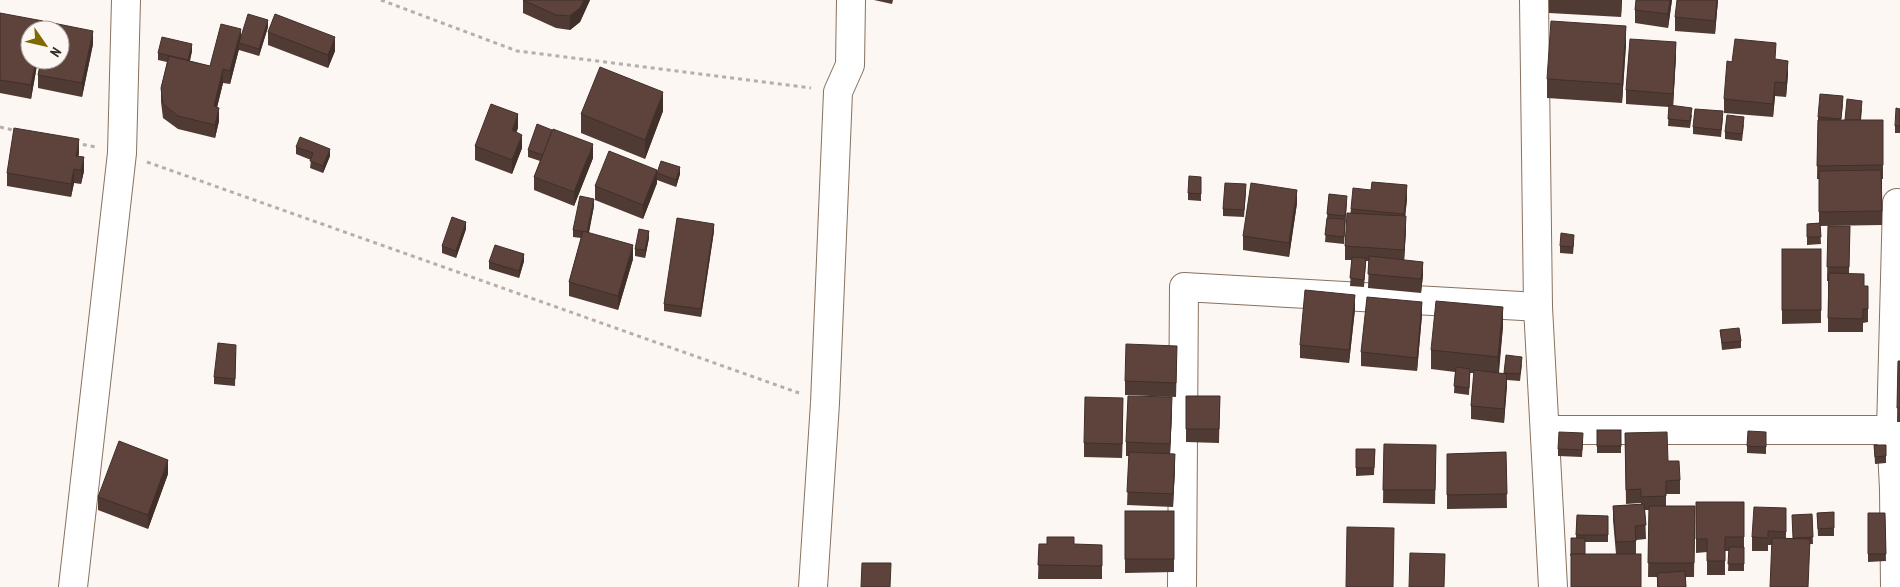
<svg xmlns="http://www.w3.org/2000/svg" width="1900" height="587" font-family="'PT Sans Narrow',sans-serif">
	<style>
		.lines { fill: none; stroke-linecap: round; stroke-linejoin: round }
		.minor-casing { stroke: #87725f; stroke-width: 30 }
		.path { stroke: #b5afa9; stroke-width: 3; stroke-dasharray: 4 4; stroke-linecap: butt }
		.minor { stroke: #fff; stroke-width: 28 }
		.wall { fill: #503a34 }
		.shaded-wall { fill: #412f2a }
		.building { fill: #5d433c; stroke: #412f2a }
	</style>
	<rect width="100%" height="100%" fill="#fcf7f3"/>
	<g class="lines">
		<g class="minor-casing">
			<g id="minor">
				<path d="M1534,0l4,307 15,280"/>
				<path d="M1545,430h346"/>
				<path d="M73,587l49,-434 4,-153"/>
				<path d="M813,587l12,-184 13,-311 12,-27 1,-65"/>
				<path d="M1182,587l2,-300 354,20"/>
				<path d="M1895,587l-1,-98 -3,-59 6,-227"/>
			</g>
		</g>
		<g class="path">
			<path d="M381,0l136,51 294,37"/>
			<path d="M0,127l17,4"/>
			<path d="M75,143l21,4"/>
			<path d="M147,162l652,231"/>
		</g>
		<use href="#minor" class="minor"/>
	</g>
	<g class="wall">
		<path d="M523,0h67l-10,22 -10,8 -14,-2 -33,-15z"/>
		<path d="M874,0h19l-1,4z"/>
		<path d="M1549,0h73l-1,17 -72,-4z"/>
		<path d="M1636,0h36l-4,28 -33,-5v-13z"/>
		<path d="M1718,0l-3,34 -40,-3v-14z"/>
		<path d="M0,13l43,17 -12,69 -31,-6z"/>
		<path d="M268,27l-9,29 -20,-6v-1l-9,35 -7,-1 -6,24 2,14 -4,17 -37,-9 -15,-11 -2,-16v-14l6,-26 -9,-2v-7l34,-2 -2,10 20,5 31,-29z"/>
		<path d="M268,32l67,19 -7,17 -60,-23z"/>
		<path d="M93,44l-11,53 -44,-9v-13z"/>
		<path d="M1626,44l-4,59 -75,-5v-19z"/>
		<path d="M1676,55l-3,51 19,9 -2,13 -22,-2 1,-19 -43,-3v-14z"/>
		<path d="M1776,60l12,14 -2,23 -11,-1 -2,21 -49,-4v-14z"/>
		<path d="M1843,104l-2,16h4l17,-12 -1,12h22v59h-1v46l-62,1 1,18 -14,1v-21l12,-1v-44h-2l1,-62z"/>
		<path d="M1900,109v24h-5v-7z"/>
		<path d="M663,111l-18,48 -64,-26v-19z"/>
		<path d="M1723,118l-2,19 -28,-3v-7z"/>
		<path d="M1744,124l-2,17 -17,-2v-7z"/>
		<path d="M518,128l-2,4 6,16 -10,26 -37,-14v-14z"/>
		<path d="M296,147l34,9 -7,17 -13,-5 1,-8 -15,-6z"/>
		<path d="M528,150l65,8 -19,48 -40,-16v-13l6,-16 -12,-4z"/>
		<path d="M79,153l-1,3 6,15 -3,13 -7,-1 -3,14 -64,-11v-13z"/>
		<path d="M657,173l23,1 -4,13 -19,-7z"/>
		<path d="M1201,177v24l-13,-1v-7z"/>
		<path d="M657,183l-14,36 -48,-19v-14z"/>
		<path d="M1246,191l-2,26 -21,-1v-7z"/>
		<path d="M1329,194l18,9 -3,41 -19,-2z"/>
		<path d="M1407,199l-2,17 1,14 -2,30 19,15 -2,18 -53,-5 1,-27h-3l-2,26 -14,-1 2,-26h-7v-14l6,-37z"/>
		<path d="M1297,203l-8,54 -46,-7v-14z"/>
		<path d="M594,206l-5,27 44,26 -15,51 -49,-14v-14l12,-44 -8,-1v-7z"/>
		<path d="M1828,226h22l-1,48 15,12h4v36l-5,1v9h-35v-51h-1z"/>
		<path d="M466,229l-10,29 -14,-5v-7z"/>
		<path d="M714,231l-13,86 -37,-6v-7z"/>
		<path d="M649,238l-4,20 -10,-2v-7z"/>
		<path d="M1574,242l-1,12 -13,-1v-7z"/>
		<path d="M1782,249h39v74l-39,1z"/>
		<path d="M524,261l-5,17 -30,-9v-7z"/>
		<path d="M1355,309l-6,54 -49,-5v-13z"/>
		<path d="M1422,315l-5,56 -56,-5v-14z"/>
		<path d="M1503,326l-4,47h5l18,-9 -2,17 -13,-1 -3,43 -33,-4v-13l3,-33h-4l-1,22 -15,-2 1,-21 -24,-3v-19z"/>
		<path d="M1720,330l21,11v7l-19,2z"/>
		<path d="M236,352l-1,34 -21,-2v-7z"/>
		<path d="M1177,359l-1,38 -51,-2v-14z"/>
		<path d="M1898,361h2v61h-3z"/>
		<path d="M1186,396h34l-1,47 -33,-1z"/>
		<path d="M1172,411l-2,43 5,14 -2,39 -46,-2 2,-49h-3v-14z"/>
		<path d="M1123,412l-1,46 -38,-1v-14z"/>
		<rect x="1597" y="430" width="24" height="23"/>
		<path d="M1625,433l43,28 12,19v14h-14v12h29l-1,71h-8v10h-29v-10h-9l1,-67h-4l1,29 -10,1v14l-65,9v-25h5l1,-23 31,1v26h-23v12h31l-3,-34v-14l28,-2v-1l-15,1z"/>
		<path d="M1766,439v15l-19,-1v-7z"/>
		<path d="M1583,440l-1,17 -24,-1v-7z"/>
		<path d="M1384,444l52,15 -1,45 -52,-1z"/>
		<path d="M1874,445h12v18l-11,1z"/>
		<path d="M1356,449h19l-1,26 -18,1z"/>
		<path d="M1506,452l1,56 -60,1v-55z"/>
		<path d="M168,474l-20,55 -50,-19v-13z"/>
		<path d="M1696,502h48v69h-16l1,-20h-4v24h-18v-23l-11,1z"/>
		<path d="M1786,508v30h7l19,-24 1,30 -45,1v6h-16v-14z"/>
		<path d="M1125,511h49v61l-49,1z"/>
		<path d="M1834,512v24h-16l-1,-23z"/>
		<path d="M1868,513h17l1,48 -18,1z"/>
		<path d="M1039,544l63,1v34h-64z"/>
	</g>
	<g class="shaded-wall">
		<path d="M584,0h6l-10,22 -10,8v-14z"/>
		<path d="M1621,0h1l-1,17z"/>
		<path d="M1670,0h2l-4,28v-14z"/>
		<path d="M1717,0h1l-3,34v-13z"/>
		<path d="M268,20v7l-9,29v-7z"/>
		<path d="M1626,26v18l-4,59v-19z"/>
		<path d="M241,29v13l-2,1v6l-9,35v-13z"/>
		<path d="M93,31v13l-11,53v-14z"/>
		<path d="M335,37v14l-7,17v-13z"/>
		<path d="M1676,42v13l-3,53v-14z"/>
		<path d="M192,44v7l-4,16v-7z"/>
		<path d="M36,60h2l-7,39v-14z"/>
		<path d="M1788,61v13l-2,23v-14z"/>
		<path d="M223,69v14l-9,37v-14z"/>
		<path d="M1775,82v14l-2,21v-13z"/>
		<path d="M663,92v19l-18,48v-19z"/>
		<path d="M219,108v13l-4,17v-13z"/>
		<path d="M518,114v14l-6,16v-14z"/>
		<path d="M522,135v13l-10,26v-14z"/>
		<path d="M79,139v14l-3,16v-13z"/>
		<path d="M593,144v14l-19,48v-14z"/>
		<path d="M330,149v7l-7,17v-7z"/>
		<path d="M84,157v14l-3,13v-14z"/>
		<path d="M680,167v7l-4,13v-7z"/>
		<path d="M74,169v14l-3,14v-13z"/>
		<path d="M657,170v13l-14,36v-14z"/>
		<path d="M1407,185v14l-3,29v-14z"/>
		<path d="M1297,190v13l-8,54v-14z"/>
		<path d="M594,199v7l-7,34v-7z"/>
		<path d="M1406,216v14l-2,33v-13z"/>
		<path d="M466,222v7l-10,29v-7z"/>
		<path d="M714,224v7l-13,86v-8z"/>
		<path d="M649,231v7l-4,20v-8z"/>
		<path d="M633,245v14l-15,51v-14z"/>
		<path d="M524,254v7l-5,17v-7z"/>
		<path d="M1423,262v13l-2,18v-14z"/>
		<path d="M1355,295v14l-6,54v-13z"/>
		<path d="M1422,302v13l-5,56v-13z"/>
		<path d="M1503,307v19l-5,50v-19z"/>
		<path d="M1507,374v13l-3,36v-14z"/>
		<path d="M1172,397v14l-2,46v-13z"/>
		<path d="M1123,398v14l-1,46v-14z"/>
		<path d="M1175,454v14l-2,39v-13z"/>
		<path d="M168,460v14l-20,55v-14z"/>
	</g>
	<g class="building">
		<path d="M523,0h61l-4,8 -10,8 -14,-1z"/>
		<path d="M1636,0h34l-2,14 -33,-4z"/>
		<path d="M1677,0h40l-2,21 -40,-4z"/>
		<path d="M0,13l43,8 -2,9h-11v30h6l-5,25 -31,-5z"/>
		<path d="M248,14l20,6 -9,29 -20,-6z"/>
		<path d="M275,14l60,23 -7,18 -60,-23z"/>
		<path d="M1551,21l75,5 -4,58 -75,-5z"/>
		<path d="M48,22l45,9 -11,52 -44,-8 3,-15h19v-30h-13z"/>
		<path d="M221,24l20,5 -11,42 -7,-2 -9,37 5,2 -4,17 -37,-9 -15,-12 -2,-16 8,-32 41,10z"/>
		<path d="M162,37l30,7 -4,16 -30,-7z"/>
		<path d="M1630,39l46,3 -3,52 -47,-4z"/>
		<path d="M1735,39l41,4 -1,16 13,2 -2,22 -11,-1 -2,22 -49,-5 3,-38 5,1z"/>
		<path d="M600,67l63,25 -18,48 -64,-26z"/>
		<path d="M1820,94l23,2 -2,23 -23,-2z"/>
		<path d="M1847,99l15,2 -2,19h-15z"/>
		<path d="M491,104l27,10 -6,16 10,5 -10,25 -37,-14z"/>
		<path d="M1669,105l23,3 -2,13 -22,-2z"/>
		<path d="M1896,108l4,1v17h-5z"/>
		<path d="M1695,109l28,2 -2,19 -28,-3z"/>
		<path d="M1727,115l17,2 -2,17 -17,-2z"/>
		<path d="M1818,120h65v45l-66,1z"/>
		<path d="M537,124l15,6 -9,25 -15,-5z"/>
		<path d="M14,128l65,11 -3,17 8,1 -3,13 -7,-1 -3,15 -64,-11z"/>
		<path d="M553,129l40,15 -19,48 -40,-15z"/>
		<path d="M300,137l30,12 -7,17 -13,-5 3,-8 -17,-6z"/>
		<path d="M609,151l48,19 -14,35 -48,-19z"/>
		<path d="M661,161l19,6 -4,13 -19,-7z"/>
		<path d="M1881,170l1,41 -63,1v-41z"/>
		<path d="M1189,176l12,1v17l-13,-1z"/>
		<path d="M1372,182l35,3 -3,29 -53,-5 2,-21 18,2z"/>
		<path d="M1225,183l21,1 -2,26 -21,-1z"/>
		<path d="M1251,183l46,7 -8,53 -46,-7z"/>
		<path d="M1329,194l18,2 -2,20 -18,-2z"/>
		<path d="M580,196l14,3 -7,33 -14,-2z"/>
		<path d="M1347,213l59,3 -2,34 -59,-4z"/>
		<path d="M452,217l14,5 -10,29 -14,-5z"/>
		<path d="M677,218l37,6 -13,85 -37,-5z"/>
		<path d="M1327,218l18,1 -1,18 -19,-2z"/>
		<path d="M1820,223l1,14h-14v-13z"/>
		<path d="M1828,226h22l-1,41h-22z"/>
		<path d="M639,229l10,2 -4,19 -10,-1z"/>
		<path d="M583,231l50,14 -15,51 -49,-14z"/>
		<path d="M1561,233l13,2 -1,12 -13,-1z"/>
		<path d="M495,245l29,9 -5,17 -30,-9z"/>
		<rect x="1782" y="249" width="39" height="61"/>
		<path d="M1369,256l54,6 -2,17 -53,-5z"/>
		<path d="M1352,257l14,1 -2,22 -14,-2z"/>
		<path d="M1829,273l35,1v12h4v23h-5v10l-35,-1z"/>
		<path d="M1305,290l50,5 -6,55 -49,-5z"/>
		<path d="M1367,297l55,5 -5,56 -56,-6z"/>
		<path d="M1436,301l67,6 -5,50 -67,-7z"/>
		<path d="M1739,328l2,13 -19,2 -2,-13z"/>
		<path d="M218,343l18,2 -1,34 -21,-2z"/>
		<path d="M1126,344l51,2 -1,37 -51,-2z"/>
		<path d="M1506,355l16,2 -2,17 -16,-1z"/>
		<path d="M1898,361h2v47h-3z"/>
		<path d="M1456,367l14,2 -1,19 -15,-2z"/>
		<path d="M1474,370l33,4 -3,35 -33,-3z"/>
		<path d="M1128,396l44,1 -2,47 -44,-2z"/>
		<path d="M1186,396h34l-1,33h-33z"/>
		<path d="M1085,397l38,1 -1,46 -38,-1z"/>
		<rect x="1597" y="430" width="24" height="16"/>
		<path d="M1748,431l18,1v15l-19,-1z"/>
		<path d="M1559,432l24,1 -1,17 -24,-1z"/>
		<path d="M1667,432l1,29h11l1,19 -14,1v15l-25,1v-8l-15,1 -1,-57z"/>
		<path d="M119,441l49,19 -20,55 -50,-18z"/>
		<path d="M1384,444l52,1 -1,45h-52z"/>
		<path d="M1874,445h12v11l-11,1z"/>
		<path d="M1356,449h19l-1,19h-18z"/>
		<path d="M1129,452l46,2 -2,40 -46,-2z"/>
		<path d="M1506,452l1,42 -60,1v-41z"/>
		<path d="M1696,502h48v35h-19v24h-18v-22h-11z"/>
		<path d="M1644,504l2,21 -11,1 1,15 -20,1 -3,-36z"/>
		<path d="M1649,506h46l-1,57h-46z"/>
		<path d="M1754,507l32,1v24l-18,-1v7l-16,-1z"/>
		<rect x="1125" y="511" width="49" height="48"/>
		<path d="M1834,512v16l-16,1 -1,-16z"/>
		<path d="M1868,513h17l1,41h-18z"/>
		<path d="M1812,514l1,23 -20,1 -1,-23z"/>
		<path d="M1577,515l31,1v19h-32z"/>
		<path d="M1347,527l47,1 -1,59h-47z"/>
		<path d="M1047,537h27v7l28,1v21l-64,-1 1,-21h8z"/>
		<path d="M1571,538h14v16h-14v2z"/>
		<path d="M1772,538l38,1 -2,48h-38z"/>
		<path d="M1729,547h15v17h-16z"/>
		<path d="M1410,553l35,1 -1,33h-35z"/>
		<rect x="1571" y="554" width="70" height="33"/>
		<path d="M862,563h29l-1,24h-29z"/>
		<path d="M1685,571l1,16h-28l-1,-14z"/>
	</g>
	<g transform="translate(45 45) rotate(124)"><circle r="24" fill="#fcf7f3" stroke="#aca59f"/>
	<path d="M0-4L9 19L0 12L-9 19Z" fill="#826800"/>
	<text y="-8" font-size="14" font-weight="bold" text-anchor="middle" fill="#332a22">N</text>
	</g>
</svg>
